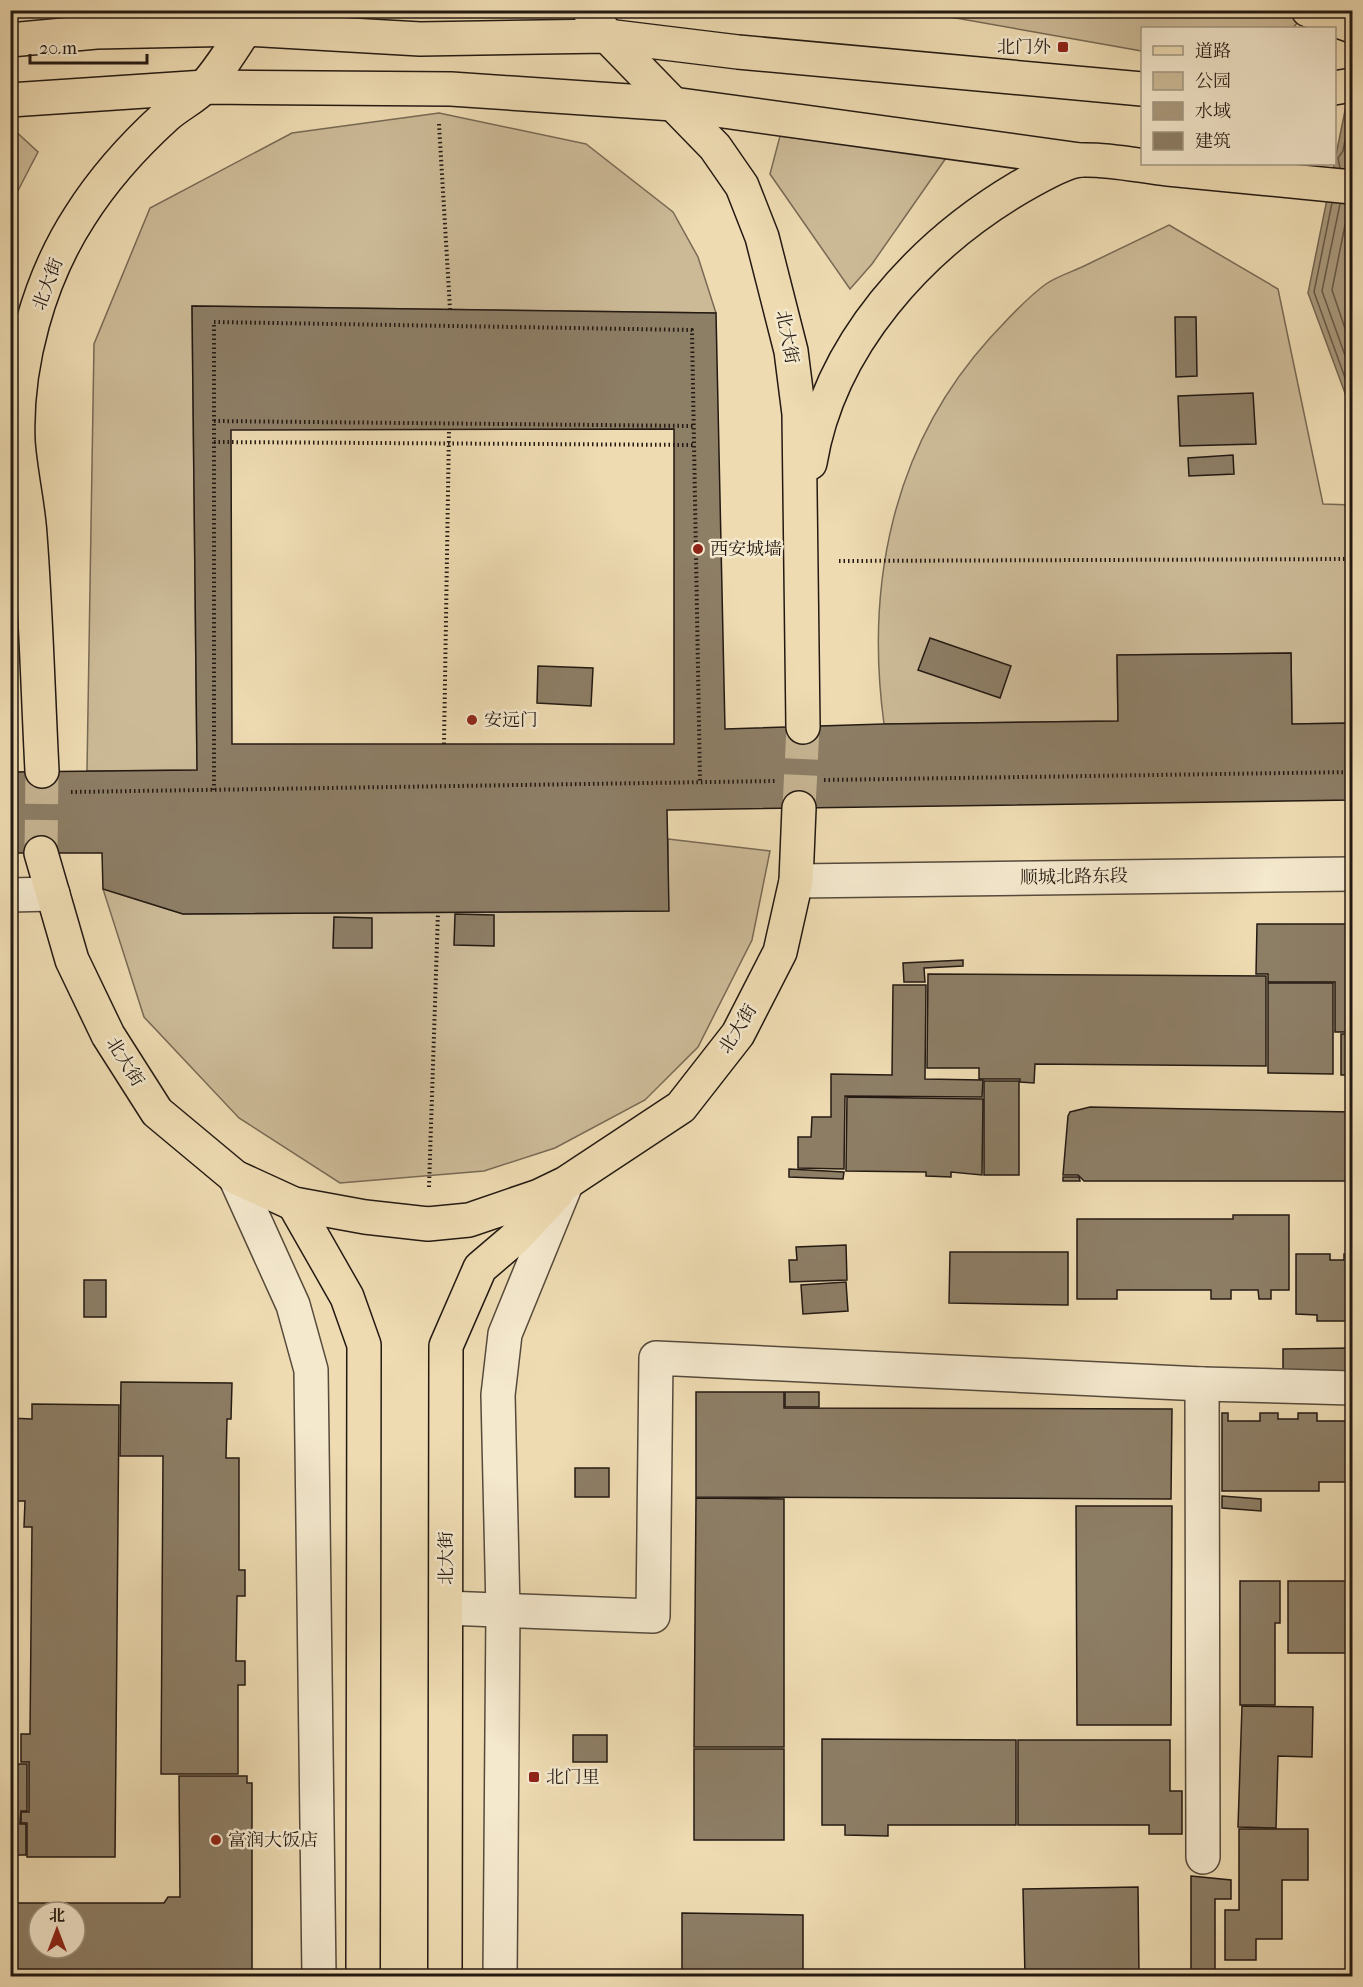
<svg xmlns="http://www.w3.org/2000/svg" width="1363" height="1987" font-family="'IM FELL French Canon','Noto Serif SC',serif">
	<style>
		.green { fill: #ccba97; stroke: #786a55; stroke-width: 1.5 }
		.water { fill: #a9997c; stroke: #746652; stroke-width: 1.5 }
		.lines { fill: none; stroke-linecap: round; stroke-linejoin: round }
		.shore { stroke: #665a48; stroke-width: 1.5 }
		.building { fill: #8d7e66; stroke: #241a13; stroke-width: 1.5; fill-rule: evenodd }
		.major-tunnel { stroke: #c6b492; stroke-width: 33; stroke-dasharray: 33 16; stroke-linecap: butt }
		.minor-casing { stroke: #564a3b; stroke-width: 36 }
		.major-casing { stroke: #241a13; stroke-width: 36 }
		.path { stroke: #241a13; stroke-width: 4; stroke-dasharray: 1.5 3; stroke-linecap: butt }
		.minor { stroke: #f4e8cd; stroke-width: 33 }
		.major { stroke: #eedbb2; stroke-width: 33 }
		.poi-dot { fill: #8f2418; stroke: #f4e8cd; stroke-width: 2 }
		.labels { text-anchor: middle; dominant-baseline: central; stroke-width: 5; stroke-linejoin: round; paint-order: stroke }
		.poi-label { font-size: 18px; fill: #241a13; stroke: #f4e8cd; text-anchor: start }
		.street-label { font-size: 18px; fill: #241a13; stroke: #f4e8cd }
	</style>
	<rect width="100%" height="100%" fill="#eedbb2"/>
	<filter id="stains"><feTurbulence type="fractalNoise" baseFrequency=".00333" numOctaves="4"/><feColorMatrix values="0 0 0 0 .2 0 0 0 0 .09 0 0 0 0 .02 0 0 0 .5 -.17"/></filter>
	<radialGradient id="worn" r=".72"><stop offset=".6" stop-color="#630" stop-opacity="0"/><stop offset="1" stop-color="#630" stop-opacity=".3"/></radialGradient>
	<g class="green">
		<path d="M916,11h391l-14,17h-151v23z"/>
		<path d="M439,113l147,31 87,68 25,45 18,56 -524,-7 5,464 -110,1 7,-427 56,-136 142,-75z"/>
		<path d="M11,127l27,25 -27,52 -1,-77z"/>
		<path d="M780,136l166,22 -74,106 -22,25 -80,-115z"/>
		<path d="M1169,225l109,64 45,215 29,1v218l-60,1 -1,-71 -174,2 1,66 -234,3c-19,-140 9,-279 106,-386 17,-18 35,-39 56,-54 10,-7 25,-12 36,-17 29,-14 58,-28 87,-42z"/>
		<path d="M11,629l5,82 -3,61h-2z"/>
		<path d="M668,839l102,12 -18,89 -54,107 -53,53 -90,48 -71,23 -144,12 -101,-65 -95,-101 -41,-128 80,25 485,-3z"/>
	</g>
	<path class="water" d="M1352,76v336l-44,-119z"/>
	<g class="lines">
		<g class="shore">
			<path d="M1340,168l-2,-10 5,-7 9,-46"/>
			<path d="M1332,203l-18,89 38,105"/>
			<path d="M1340,204l-18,87 30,84"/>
			<path d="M1349,205l-17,85 20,59"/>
		</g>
	</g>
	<g class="building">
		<path d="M192,306l524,7 9,416 159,-5 234,-3 -1,-66 174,-2 1,71 60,-1v77l-685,10 2,101 -486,3 -80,-25 -1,-36h-92v-81l187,-2zM674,429v315h-442l-1,-314z"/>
		<path d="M1175,317h21l1,59 -21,1z"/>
		<path d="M1253,393l3,51 -76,2 -2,-50z"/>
		<path d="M1233,455l1,19 -45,2 -1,-18z"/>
		<path d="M930,638l81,28 -11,32 -82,-28z"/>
		<path d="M538,666l55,2 -2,38 -54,-3z"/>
		<path d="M455,914l39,1v31l-40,-1z"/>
		<path d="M334,917l38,1v30h-39z"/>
		<path d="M1257,924h95v108h-17v-50h-67v-8h-12z"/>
		<path d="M963,960v6l-39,2 1,14h-21l-1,-19z"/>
		<path d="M928,974l338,2v90l-231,-2 -1,19 -14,-1v-3h-41v-11h-52z"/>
		<path d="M1268,983h65v91l-65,-1z"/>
		<path d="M893,985h33l-1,94 58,1 -1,17 -137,-1 -1,73 -46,-1v-31h13l1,-20h19v-43l61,1z"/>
		<rect x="1341" y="1034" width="11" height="41"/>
		<rect x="984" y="1081" width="35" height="94"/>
		<path d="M847,1097l136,2 -1,76 -31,-3v5l-25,-1v-4l-80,-1z"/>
		<path d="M1090,1107l262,5v69h-268l-6,-6h-15l5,-59 2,-4z"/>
		<path d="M789,1169l55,3 -1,7 -54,-2z"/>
		<path d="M1063,1177h16l1,4h-17z"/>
		<path d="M1233,1215h56v75h-18v9h-12l-1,-9h-27v9h-20v-9h-94v9h-40v-80h156z"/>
		<path d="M846,1245l1,35 -57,2 -1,-22h8l-1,-13z"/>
		<path d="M950,1252h118v53l-119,-2z"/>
		<path d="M1296,1254h34v6h14v-6h8v67h-35v-6l-21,-1z"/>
		<rect x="84" y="1280" width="22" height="37"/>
		<path d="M846,1282l2,29 -45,3 -2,-29z"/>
		<path d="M1352,1348v27l-69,2v-28z"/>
		<path d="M121,1382l111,1 -1,36h-4l-1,39h13v112h6v26h-8l-1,65h9v24h-7v89h-77l2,-318h-43z"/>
		<path d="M696,1392h88v16l388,1 -1,90 -475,-2z"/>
		<rect x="785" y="1392" width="34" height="15"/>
		<path d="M32,1404l87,1 -4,452h-88v-34h-6v-11h8v-50h-8v-28h9l2,-207h-8l1,-26h-15v-83l22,1z"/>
		<path d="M1222,1413h6v8h32v-8h18v6h20v-6h19v8h35v69l-2,-1v-7h-31v9h-97z"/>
		<rect x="575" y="1468" width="34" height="29"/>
		<path d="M1222,1496l39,3v12l-39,-3z"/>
		<path d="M696,1498l88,1v248h-90z"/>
		<path d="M1076,1506h96l-1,219h-94z"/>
		<path d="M1240,1581h40v42h-5v82h-35z"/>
		<rect x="1288" y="1581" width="64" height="72"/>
		<path d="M1242,1706l71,1 -1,50 -34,-1 -2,72 -38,-1z"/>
		<rect x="573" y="1735" width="34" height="27"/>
		<path d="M822,1739l194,1v85h-128v11l-43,-1v-10h-23z"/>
		<path d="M1018,1740h152v51h12v43h-33v-9h-131z"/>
		<rect x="694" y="1749" width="90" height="91"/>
		<path d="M10,1764h17v47h-6l-1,13h6v31h-16z"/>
		<path d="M179,1776h68v7h5v193h-242v-73h154l4,-6h12zM39,1912h36v36h-36z"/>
		<path d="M1239,1829h69v51h-26v59h-26v21h-31v-50h14z"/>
		<path d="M1191,1876l40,4v19h-16v76h-24z"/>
		<path d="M1138,1887l1,89h-114l-2,-87z"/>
		<path d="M682,1913l121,2v61h-121z"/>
	</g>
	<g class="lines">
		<g class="major-tunnel">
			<path d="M799,808l4,-81"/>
			<path d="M41,853l1,-82"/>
		</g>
		<g class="minor-casing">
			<g id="minor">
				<path d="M796,881l556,-7"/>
				<path d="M10,895l43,-1"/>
				<path d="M235,1177l58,128 18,65 8,606"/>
				<path d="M1202,1384l1,473"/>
				<path d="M446,1608l207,8 3,-258 546,26 150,4"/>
				<path d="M500,1976l3,-366 -5,-215 7,-61 60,-147"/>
			</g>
		</g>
		<g class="major-casing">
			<g id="major">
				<path d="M589,10l18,26 108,111 27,39 20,51 29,114 8,63 4,313"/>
				<path d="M1308,10l44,16"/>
				<path d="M10,40l86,-8 149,-3 175,10 187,-3 131,16 404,37"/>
				<path d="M1334,88l18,-3"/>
				<path d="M10,100l195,-13 246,2 222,15 407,56"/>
				<path d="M810,463c19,-118 110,-217 210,-276 14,-8 47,-27 62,-27 28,-1 58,6 86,9 61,6 123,12 184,18"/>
				<path d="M42,771c-4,-78 -6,-157 -12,-236 -2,-31 -10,-63 -12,-94 -3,-76 21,-162 62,-225 24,-38 53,-70 86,-100 12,-11 28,-18 39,-30 19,-21 34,-48 49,-71"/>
				<path d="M41,853l31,107 36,75 49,77 78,65 59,27 71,13 63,7 41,-4 70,-24 27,-13 115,-76 57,-73 42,-82 16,-71 3,-73"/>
				<path d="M294,1204l53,93 17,48 -1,631"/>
				<path d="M445,1976l1,-630 34,-78 34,-29 43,-46"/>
			</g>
		</g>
		<g class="path">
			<path d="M439,124l11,185"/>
			<path d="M214,421l479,5"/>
			<path d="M214,442l480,3"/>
			<path d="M839,561l513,-2"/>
			<path d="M444,744l5,-315"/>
			<path d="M824,780l528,-8"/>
			<path d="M214,790v-468l478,8 8,452"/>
			<path d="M71,792l704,-11"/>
			<path d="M429,1187l9,-275"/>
		</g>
		<use href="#minor" class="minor"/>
		<use href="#major" class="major"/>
	</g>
	<g class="poi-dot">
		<rect x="1057" y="41" width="12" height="12" rx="3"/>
		<circle cx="698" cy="549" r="6"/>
		<circle cx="472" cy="720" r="6"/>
		<rect x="528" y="1771" width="12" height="12" rx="3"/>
		<circle cx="216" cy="1840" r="6"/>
	</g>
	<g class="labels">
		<g class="poi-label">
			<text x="1051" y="47" text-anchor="end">北门外</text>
			<text x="710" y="549">西安城墙</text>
			<text x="484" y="720">安远门</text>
			<text x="546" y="1777">北门里</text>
			<text x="228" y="1840">富润大饭店</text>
		</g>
		<g class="street-label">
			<text transform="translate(48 284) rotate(-69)">北大街</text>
			<text transform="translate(787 337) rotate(79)">北大街</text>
			<text transform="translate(1074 877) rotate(-1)">顺城北路东段</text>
			<text transform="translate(738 1029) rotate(-58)">北大街</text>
			<text transform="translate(125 1062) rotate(58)">北大街</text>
			<text transform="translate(446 1558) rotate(-90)">北大街</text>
		</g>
	</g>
	<rect width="1363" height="1987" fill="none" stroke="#eedbb2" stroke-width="36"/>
	<rect x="12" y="12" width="1339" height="1963" fill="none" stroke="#241a13" stroke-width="3"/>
	<rect x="18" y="18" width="1327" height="1951" fill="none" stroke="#241a13" stroke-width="1.5"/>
	<rect x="1141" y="27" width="195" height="138" fill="#f4e8cd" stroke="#a19683" stroke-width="1.5"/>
	<rect x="1153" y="46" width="30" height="9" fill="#eedbb2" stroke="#a19683" stroke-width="1.5"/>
	<text x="1195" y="57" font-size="18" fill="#241a13">道路</text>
	<rect x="1153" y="72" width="30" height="18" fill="#ccba97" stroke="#a19683" stroke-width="1.5"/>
	<text x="1195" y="87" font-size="18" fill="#241a13">公园</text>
	<rect x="1153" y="102" width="30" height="18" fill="#a9997c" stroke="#a19683" stroke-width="1.5"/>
	<text x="1195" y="117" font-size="18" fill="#241a13">水域</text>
	<rect x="1153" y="132" width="30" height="18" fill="#8d7e66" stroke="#a19683" stroke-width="1.5"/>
	<text x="1195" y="147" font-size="18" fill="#241a13">建筑</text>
	<g transform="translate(57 1930)"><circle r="28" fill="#f4e8cd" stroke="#a19683" stroke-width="1.5"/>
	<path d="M0-4.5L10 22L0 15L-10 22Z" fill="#8f2418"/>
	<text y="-9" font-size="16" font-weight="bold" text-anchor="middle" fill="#241a13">北</text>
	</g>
	<path d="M30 54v9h117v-9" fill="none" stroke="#241a13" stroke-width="3"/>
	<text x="39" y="54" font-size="18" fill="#241a13" stroke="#f4e8cd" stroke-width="4.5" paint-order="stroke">20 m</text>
	<rect width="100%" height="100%" filter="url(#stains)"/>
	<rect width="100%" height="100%" fill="url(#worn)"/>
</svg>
